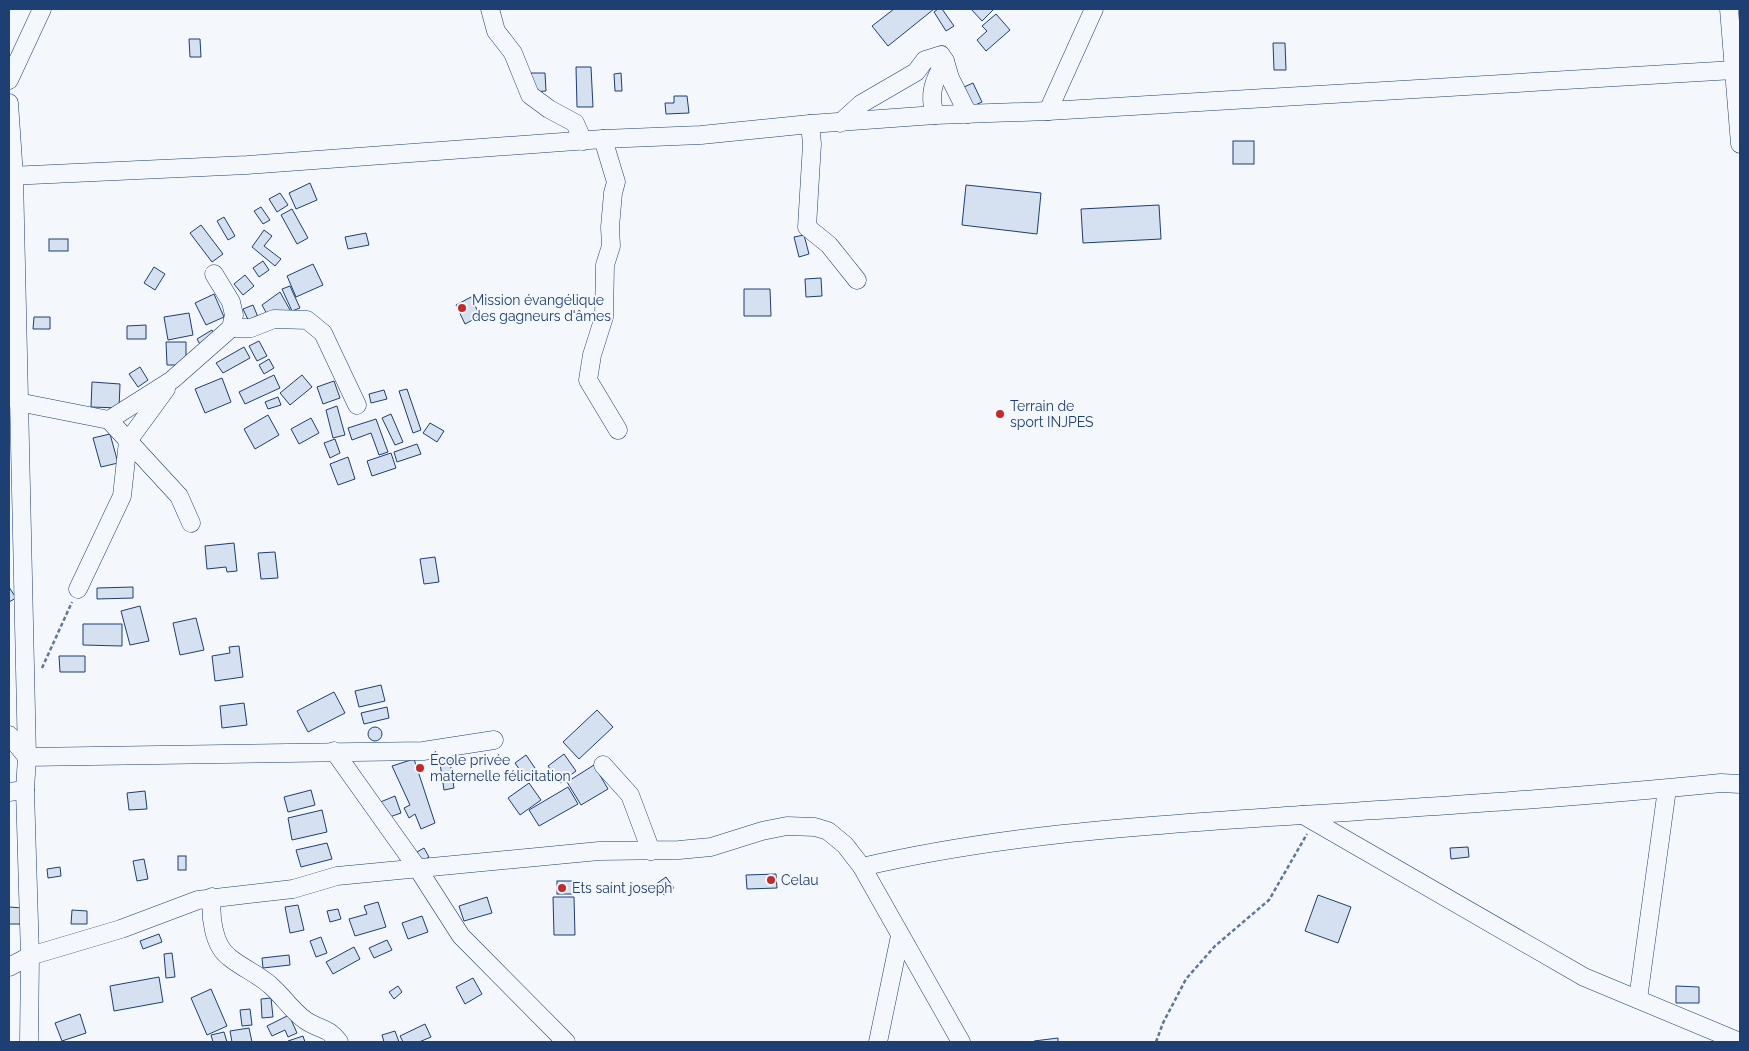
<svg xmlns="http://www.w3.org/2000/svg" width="1749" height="1051" font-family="Raleway,sans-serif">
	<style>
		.building { fill: #d5e0f0; stroke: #1d3f73 }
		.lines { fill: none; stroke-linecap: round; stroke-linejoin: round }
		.minor-casing { stroke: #1d3f73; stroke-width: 19 }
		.path { stroke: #5e769c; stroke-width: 2.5; stroke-dasharray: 4 2.5; stroke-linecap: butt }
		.minor { stroke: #f4f7fb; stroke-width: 18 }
		.poi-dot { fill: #c62828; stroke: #f4f7fb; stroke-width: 2 }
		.labels { text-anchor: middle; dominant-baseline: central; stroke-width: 4; stroke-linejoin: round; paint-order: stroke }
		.poi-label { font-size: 14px; fill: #1d3f73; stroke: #f4f7fb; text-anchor: start }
	</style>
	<rect width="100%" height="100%" fill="#f4f7fb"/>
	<g class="building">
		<path d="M894,9h40l-46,37 -16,-20z"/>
		<path d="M938,9h4l12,17 -8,5 -12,-19z"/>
		<path d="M971,9h23l-12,12z"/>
		<path d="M996,14l14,16 -24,21 -9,-11 10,-9 -5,-5z"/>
		<path d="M189,39h11l1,18h-11z"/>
		<path d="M1273,43h12l1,27h-12z"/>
		<path d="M576,67h15l2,40h-16z"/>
		<path d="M531,73h14l1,18 -15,1z"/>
		<path d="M621,73l1,18h-7l-1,-17z"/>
		<path d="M973,83l9,19 -9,4 -9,-19z"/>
		<path d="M674,96h13l2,17 -23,1 -1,-11h9z"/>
		<rect x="1233" y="141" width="21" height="23"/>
		<path d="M310,183l7,17 -21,9 -7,-16z"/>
		<path d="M966,185l75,8 -4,41 -75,-9z"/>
		<path d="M280,193l8,12 -11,7 -8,-13z"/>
		<path d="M1159,205l2,34 -78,4 -2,-34z"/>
		<path d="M261,207l9,13 -7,4 -9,-13z"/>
		<path d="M292,209l16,29 -11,6 -16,-29z"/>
		<path d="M224,217l11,19 -7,4 -11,-19z"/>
		<path d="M201,225l22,29 -11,8 -22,-29z"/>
		<path d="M264,230l8,6 -8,10 17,13 -6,7 -23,-19z"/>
		<path d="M366,233l3,12 -21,4 -3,-12z"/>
		<path d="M804,235l5,19 -10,3 -5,-20z"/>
		<rect x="49" y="239" width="19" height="12"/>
		<path d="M263,261l6,9 -10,7 -6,-9z"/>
		<path d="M313,264l10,21 -27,12 -9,-21z"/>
		<path d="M154,267l11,7 -10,16 -11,-7z"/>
		<path d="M245,275l9,11 -11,9 -9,-11z"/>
		<path d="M821,278l1,18 -16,1 -1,-18z"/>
		<path d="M290,286l10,22 -8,3 -10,-22z"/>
		<path d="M744,289h26l1,27h-27z"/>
		<path d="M280,292l10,18 -12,7 -9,1 -7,-13z"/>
		<path d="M214,294l10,23 -18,8 -11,-22z"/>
		<path d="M471,297l9,19 -15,8 -9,-19z"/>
		<path d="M253,305l7,17 -9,4 -8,-17z"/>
		<path d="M189,313l4,22 -25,5 -4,-23z"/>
		<path d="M34,317h16v12h-17z"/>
		<path d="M146,325v14h-19v-13z"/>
		<path d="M212,330l5,9 -15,9 -5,-9z"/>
		<path d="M259,341l8,15 -10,5 -8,-15z"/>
		<path d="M166,342h20v23h-19z"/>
		<path d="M244,347l6,11 -27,15 -7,-10z"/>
		<path d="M269,359l5,9 -10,6 -5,-9z"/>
		<path d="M140,367l8,13 -10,7 -9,-13z"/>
		<path d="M274,375l6,13 -35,16 -6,-12z"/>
		<path d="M302,375l10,12 -22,18 -10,-12z"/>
		<path d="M222,378l9,24 -26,11 -10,-24z"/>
		<path d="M334,381l6,17 -17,6 -6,-17z"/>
		<path d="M92,382l28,2 -1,24 -28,-1z"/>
		<path d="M407,389l14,41 -8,3 -14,-42z"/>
		<path d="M384,390l3,9 -16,4 -2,-9z"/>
		<path d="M278,397l3,8 -13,4 -3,-7z"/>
		<path d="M337,406l8,29 -12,3 -7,-28z"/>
		<path d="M391,414l12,28 -8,3 -13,-27z"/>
		<path d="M268,415l11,20 -24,14 -11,-20z"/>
		<path d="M311,418l8,15 -20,11 -8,-15z"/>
		<path d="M376,419l12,33 -9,3 -8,-22 -19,7 -4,-12z"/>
		<path d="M430,423l14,8 -7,11 -14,-9z"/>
		<path d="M110,434l8,29 -17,4 -8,-29z"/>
		<path d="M335,439l5,14 -10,5 -6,-15z"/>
		<path d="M417,444l4,10 -24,8 -3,-10z"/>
		<path d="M391,453l5,15 -24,8 -5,-15z"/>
		<path d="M348,457l7,22 -17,6 -8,-21z"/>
		<path d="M234,543l3,28 -10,1 -1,-5 -19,2 -2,-23z"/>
		<path d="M275,552l3,26 -17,1 -3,-26z"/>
		<path d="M435,557l4,25 -15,2 -4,-25z"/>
		<path d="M9,587l7,11 -7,4z"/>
		<path d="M133,587v11l-36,1v-11z"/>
		<path d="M140,606l9,35 -19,4 -9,-34z"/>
		<path d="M196,618l8,32 -24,5 -7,-32z"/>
		<path d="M83,624h39v22l-39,-1z"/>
		<path d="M239,646l4,31 -28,4 -3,-25 18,-3 -1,-6z"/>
		<path d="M59,656h26v16h-25z"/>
		<path d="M381,685l4,16 -26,6 -4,-16z"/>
		<path d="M334,692l11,21 -37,19 -11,-21z"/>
		<path d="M244,703l3,22 -25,3 -2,-22z"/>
		<path d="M387,707l2,11 -25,6 -3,-11z"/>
		<path d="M597,710l16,17 -34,32 -16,-17z"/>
		<circle cx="375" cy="734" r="7"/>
		<path d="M564,754l12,17 -16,12 -12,-17z"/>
		<path d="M449,755l5,33 -10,2 -5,-33z"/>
		<path d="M526,755l9,13 -11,8 -9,-13z"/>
		<path d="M414,759l21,64 -14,6 -6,-15 -6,4 -5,-10 6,-3 -18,-39z"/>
		<path d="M594,765l14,24 -27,16 -14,-23z"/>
		<path d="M529,783l12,17 -21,15 -12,-17z"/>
		<path d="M568,787l10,17 -39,22 -10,-16z"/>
		<path d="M311,790l4,15 -27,7 -4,-15z"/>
		<path d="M145,791l2,18 -18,1 -2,-17z"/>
		<path d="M395,796l6,17 -17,6 -6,-16z"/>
		<path d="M322,810l5,22 -35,8 -4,-22z"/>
		<path d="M327,843l5,16 -31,8 -5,-17z"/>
		<path d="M1468,847l1,10 -18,2 -1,-11z"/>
		<path d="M424,848l5,9 -7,4 -5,-9z"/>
		<rect x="178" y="856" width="8" height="14"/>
		<path d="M144,859l4,20 -11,2 -4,-20z"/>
		<path d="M60,867l1,9 -13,2 -1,-9z"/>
		<path d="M776,874l1,14 -30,1 -1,-14z"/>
		<path d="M666,877l8,11 -10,7 -8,-11z"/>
		<rect x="557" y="881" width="17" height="13"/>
		<path d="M1318,895l33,12 -13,36 -33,-12z"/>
		<path d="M487,897l5,16 -28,8 -5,-15z"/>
		<path d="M553,897h21l1,38h-21z"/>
		<path d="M378,902l8,25 -31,9 -6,-17 18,-5 -3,-8z"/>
		<path d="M298,905l6,25 -14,3 -5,-26z"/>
		<path d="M9,907l14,1v16h-14z"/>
		<path d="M338,909l3,10 -11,3 -3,-11z"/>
		<path d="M72,910l15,1v13h-16z"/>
		<path d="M422,916l6,16 -20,7 -6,-16z"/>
		<path d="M159,934l3,8 -19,7 -3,-8z"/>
		<path d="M321,937l6,16 -11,4 -6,-16z"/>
		<path d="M387,940l5,10 -18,8 -5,-10z"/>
		<path d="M354,947l6,12 -27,15 -7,-12z"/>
		<path d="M172,953l3,24 -9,1 -2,-24z"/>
		<path d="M289,955l1,10 -27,3 -1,-10z"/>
		<path d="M159,977l4,25 -49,9 -4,-25z"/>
		<path d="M473,978l9,16 -17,10 -9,-17z"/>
		<path d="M398,986l4,6 -8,7 -5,-7z"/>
		<path d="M1676,986l23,1v16h-23z"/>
		<path d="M211,989l16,37 -20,9 -16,-37z"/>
		<path d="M271,998l2,19 -11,1 -1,-19z"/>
		<path d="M250,1009l2,16 -10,1 -2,-16z"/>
		<path d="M80,1014l6,19 -24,8 -7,-18z"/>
		<path d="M289,1015l8,18 -9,4 -3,-7 -13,6 -5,-10z"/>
		<path d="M425,1024l6,13 -12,5h-16l-3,-6z"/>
		<path d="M249,1028l3,14h-20l-2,-11z"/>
		<path d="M395,1031l4,11h-15l-2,-7z"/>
		<path d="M224,1032l3,10h-14l-2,-7z"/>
		<path d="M303,1036l2,6h-17v-1z"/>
		<path d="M1058,1038v4h-24v-1z"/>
	</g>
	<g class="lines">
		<g class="minor-casing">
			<g id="minor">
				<path d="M490,9l6,22 17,22 17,42 19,14 26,14 8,18"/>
				<path d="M1729,9l11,135"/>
				<path d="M945,61l5,17 18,36"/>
				<path d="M9,80l33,-71"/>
				<path d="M9,103l5,73 13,581 -2,33 5,166 -1,86"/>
				<path d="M1048,111l46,-102"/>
				<path d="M840,123l21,-19 55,-32 9,-12 16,-5 4,6c-11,19 -17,33 -10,54"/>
				<path d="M810,124l2,20 -5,83 22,18 28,35"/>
				<path d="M603,139l13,43 -3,11 -3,34 1,19 -6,19 -1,52 -12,38 -4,25 30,50"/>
				<path d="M9,176l238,-11 356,-26 98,-4 109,-11 125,-9 113,-4 686,-41 6,1"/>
				<path d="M231,328h20l23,-9 33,1 16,13 34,72"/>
				<path d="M18,402l91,18 63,-40 59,-52 3,-13 -3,-13 -17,-28"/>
				<path d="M109,420l70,76 12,27"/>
				<path d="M78,589l44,-93 6,-55 38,-52"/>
				<path d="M9,735l18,22 396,-6 71,-11"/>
				<path d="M334,751l84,118 43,67 105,106"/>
				<path d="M603,765l27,30 21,56"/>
				<path d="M9,792l16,-2"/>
				<path d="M1303,815l281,162 156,65"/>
				<path d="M862,867c145,-34 292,-42 439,-52 140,-9 280,-18 420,-32l19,1"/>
				<path d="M212,897c-2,18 1,48 17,60 13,11 29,17 41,28 13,11 21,25 35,35 14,10 22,6 34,22"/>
				<path d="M9,967l21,-11 91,-27 77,-29 95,-11 44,-13 262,-25 80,-1 32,-3 51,-16 25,-5 28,1 13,4 17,14 17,22 99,175"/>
				<path d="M1638,999l29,-210"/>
				<path d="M878,1042l22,-106"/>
			</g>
		</g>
		<g class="path">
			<path d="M42,668l30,-66"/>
			<path d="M1156,1042l7,-19 23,-44 29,-33 54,-46 38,-66"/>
		</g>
		<use href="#minor" class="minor"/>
	</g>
	<g class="poi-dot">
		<circle cx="462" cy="308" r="5"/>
		<circle cx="1000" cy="414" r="5"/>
		<circle cx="420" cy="768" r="5"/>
		<circle cx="771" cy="880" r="5"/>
		<circle cx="562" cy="888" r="5"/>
	</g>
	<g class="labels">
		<g class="poi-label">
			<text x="472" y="300">Mission évangélique<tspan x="472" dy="16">des gagneurs d'âmes</tspan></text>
			<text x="1010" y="406">Terrain de<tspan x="1010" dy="16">sport INJPES</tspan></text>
			<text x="430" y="760">École privée<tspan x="430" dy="16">maternelle félicitation</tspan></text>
			<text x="781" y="880">Celau</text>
			<text x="572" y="888">Ets saint joseph</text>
		</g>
	</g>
	<rect width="1749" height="1051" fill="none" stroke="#1d3f73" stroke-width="20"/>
</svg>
